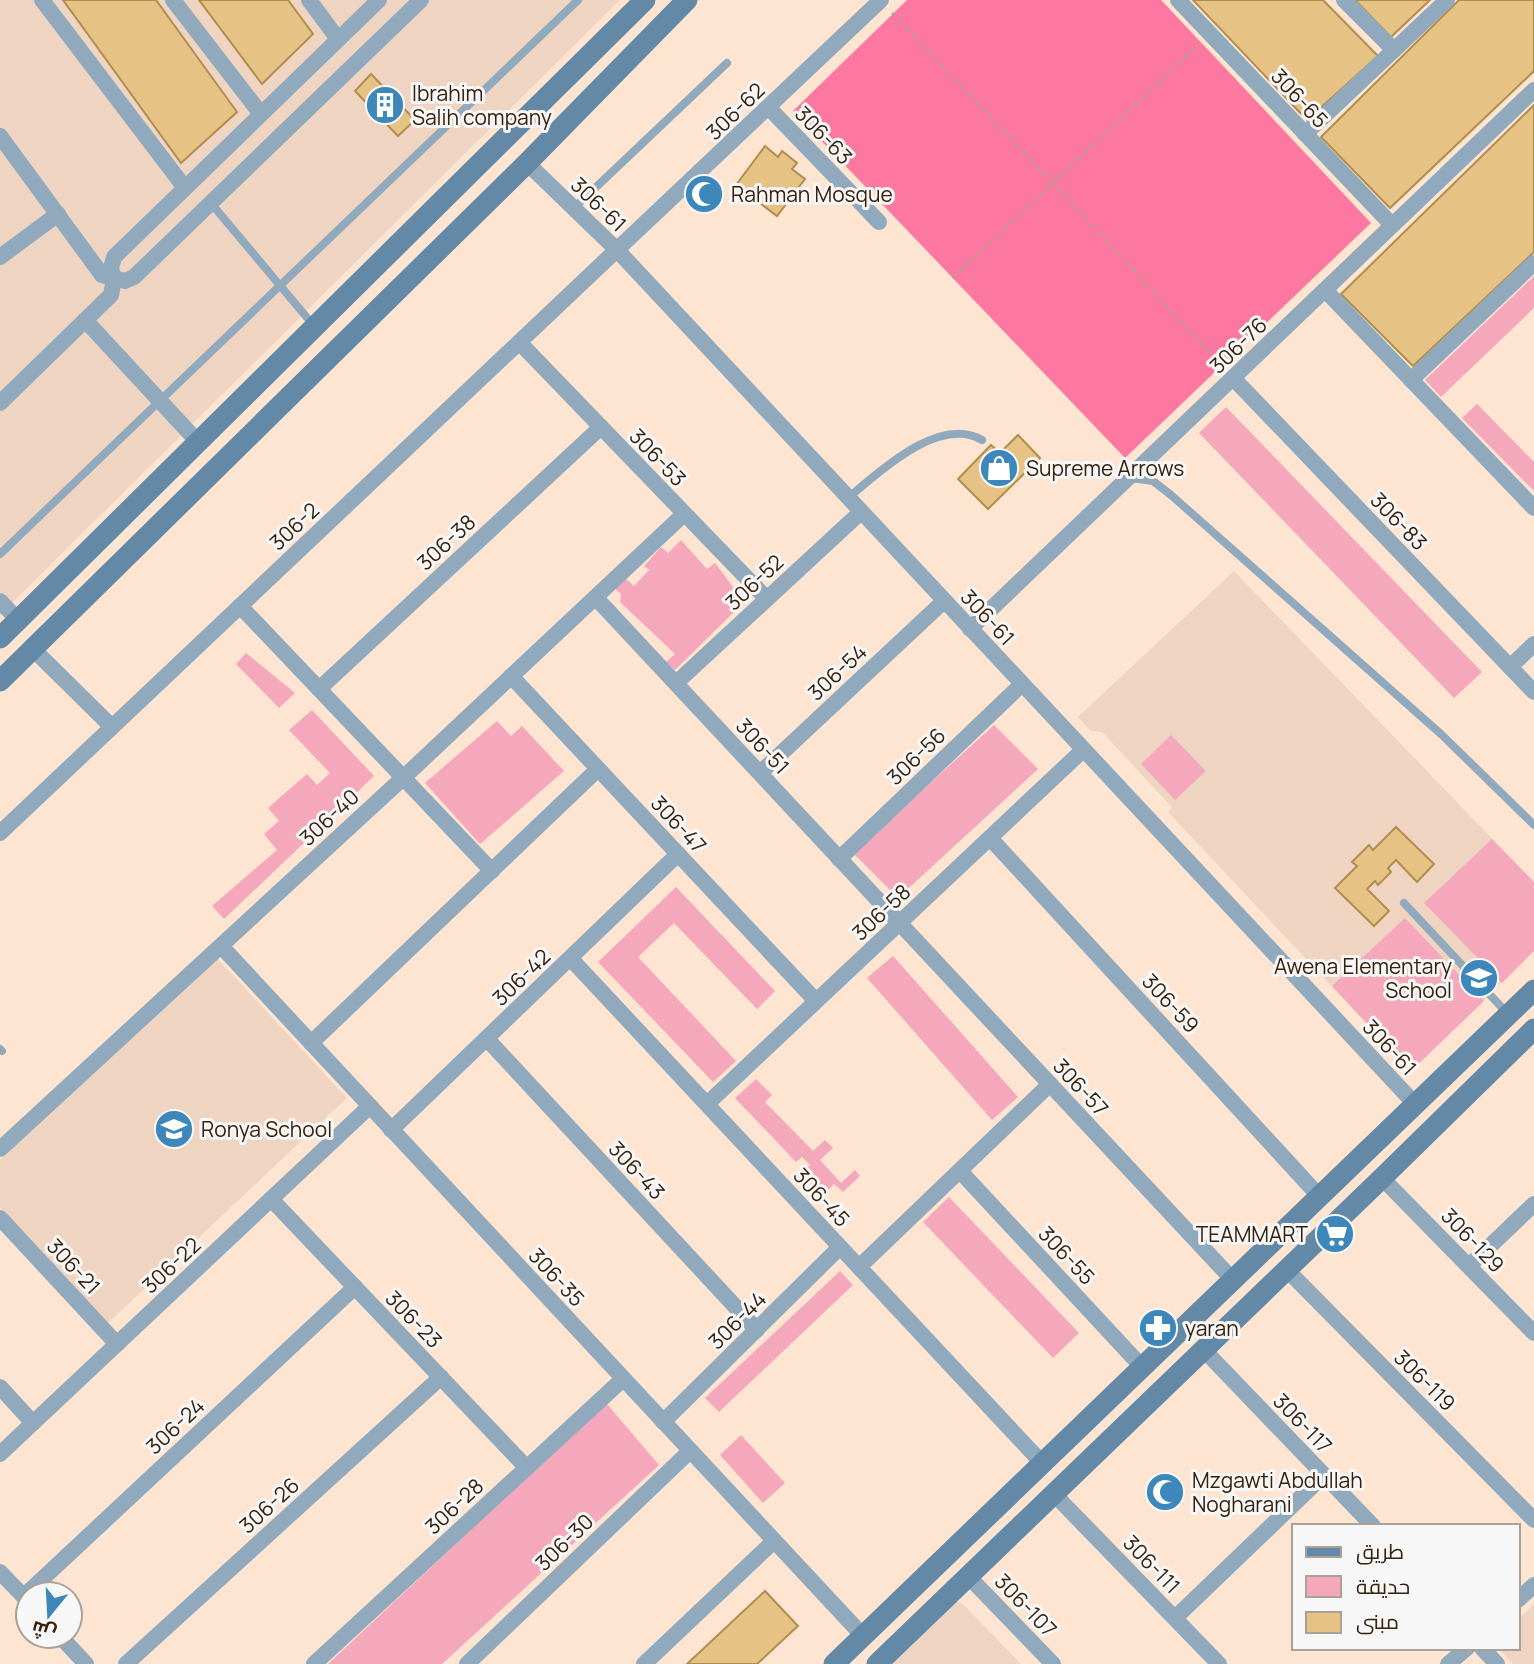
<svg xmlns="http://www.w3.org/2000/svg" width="1534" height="1664" font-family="Manrope,Cairo,sans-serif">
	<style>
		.built { fill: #efd5c1 }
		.green { fill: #f5a8bc }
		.forest { fill: #fd78a1 }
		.building { fill: #e6c384; stroke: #af8e4f; stroke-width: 2 }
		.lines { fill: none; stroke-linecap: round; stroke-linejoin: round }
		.path { stroke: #b59e8b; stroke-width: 2.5; stroke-dasharray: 5 5; stroke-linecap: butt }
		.lane { stroke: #90a9bd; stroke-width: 8 }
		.street { stroke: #90a9bd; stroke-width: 16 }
		.secondary { stroke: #6489a7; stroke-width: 21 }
		.labels { text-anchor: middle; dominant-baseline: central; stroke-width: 6; stroke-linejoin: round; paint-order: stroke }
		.poi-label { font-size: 21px; fill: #36210d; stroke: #f7f7f7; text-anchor: start }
		.street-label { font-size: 21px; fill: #36210d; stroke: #f7f7f7 }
	</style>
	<rect width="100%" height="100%" fill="#fde5d2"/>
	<g class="built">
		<path d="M0,0h620l-620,615z"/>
		<path d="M1234,571l300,311v69l-123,120 -243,-259 4,-5 -70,-75 -11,-1 -13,-14z"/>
		<path d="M215,956l132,142 -242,228 -105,-118v-48z"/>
		<path d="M957,1601l6,3 58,60h-131z"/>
		<path d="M1534,1604v60h-21l-15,-16h20v-29z"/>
	</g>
	<g class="green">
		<path d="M1534,276v32l-93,89 -16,-17z"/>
		<path d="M1477,404l57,58v29l-72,-73z"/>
		<path d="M1226,407l256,265 -28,26 -255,-265z"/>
		<path d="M681,540l26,29 8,-6 28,37 -1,4 -67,66 -9,-8 9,-8 -55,-52 1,-8 -8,-7 12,-9 9,8 15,-16 -5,-4 17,-19 7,6z"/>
		<path d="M246,653l49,40 -16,15 -43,-44z"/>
		<path d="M312,710l62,66 -150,143 -12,-13 65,-56 -13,-16 15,-13 -11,-13 39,-34 10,11 13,-12 -41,-43z"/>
		<path d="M497,721l14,15 11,-10 42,45 -84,73 -55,-61z"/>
		<path d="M994,725l44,44 -140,129 -45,-45z"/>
		<path d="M1171,735l35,36 -31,29 -34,-36z"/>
		<path d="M1492,839l42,43v69l-32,32 -78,-80z"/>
		<path d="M676,887l99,104 -18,18 -83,-86 -36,34 98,104 -23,21 -115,-120z"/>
		<path d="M1405,918l79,83 -73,70 -79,-85z"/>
		<path d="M893,956l125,141 -26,23 -125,-142z"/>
		<path d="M756,1079l16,16 -7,7 48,49 12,-11 8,8 -13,12 21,23 14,-13 5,6 -17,16 -9,-8 -6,6 -6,-6 -6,6 -15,-16 9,-9 -8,-8 -6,5 -61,-64z"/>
		<path d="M949,1197l130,136 -26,25 -130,-136z"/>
		<path d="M840,1271l13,14 -134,127 -14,-14z"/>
		<path d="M606,1403l53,62 -217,199h-114z"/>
		<path d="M741,1435l44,48 -22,20 -43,-48z"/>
	</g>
	<path class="forest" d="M907,0h254l210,223 -246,235 -332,-347z"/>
	<g class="building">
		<path d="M63,0h93l81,112 -56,51z"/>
		<path d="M199,0h89l25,34 -51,50z"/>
		<path d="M1193,0h130l55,56 -71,64z"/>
		<path d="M1355,0h75l-39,37z"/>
		<path d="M1459,0h75v71l-144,137 -69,-71z"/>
		<path d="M371,74l44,46 -17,16 -43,-45z"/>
		<path d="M1534,105v147l-121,114 -72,-72z"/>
		<path d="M765,146l13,11 4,-6 15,12 -5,6 13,10 -28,37 -41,-31z"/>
		<path d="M1018,435l22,23 -52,51 -30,-30 33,-34 9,8z"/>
		<path d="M1396,827l38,37 -17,18 -21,-22 -8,8 3,4 -13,13 -3,-4 -8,8 22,22 -15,15 -39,-38 22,-22 -5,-4 17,-17 4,5z"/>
		<path d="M765,1591l33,35 -41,38h-70z"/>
	</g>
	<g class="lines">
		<g class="path">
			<path d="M892,13l161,170 169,183"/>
			<path d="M953,278l247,-235"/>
		</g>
		<g class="lane">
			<path d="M210,202l104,124"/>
			<path d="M574,208l153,-145"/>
			<path d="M1131,478l22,3 18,14 271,240 92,90"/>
			<path d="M848,498c31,-26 91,-83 134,-58"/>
			<path d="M0,554l578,-554"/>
			<path d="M1404,903l103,110"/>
			<path d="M0,1049l2,2"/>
		</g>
		<g class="street">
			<path d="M42,0l143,188"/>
			<path d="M173,0l88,114"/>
			<path d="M309,0l29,39"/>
			<path d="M1178,0l214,225"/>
			<path d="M1344,0l50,50"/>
			<path d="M769,108l110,114"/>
			<path d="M1305,134l142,-134"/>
			<path d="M0,136l102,139 23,6 9,-4 287,-277"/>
			<path d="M527,163l91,88 797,853"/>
			<path d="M0,257l58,-43"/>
			<path d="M1325,290l209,218"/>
			<path d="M85,320l113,122"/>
			<path d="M520,343l247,256"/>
			<path d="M1234,379l300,313"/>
			<path d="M1411,380l123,-117"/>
			<path d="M0,403l111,-108 3,-16 -3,-11 3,-11 265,-257"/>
			<path d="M596,598l636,681"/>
			<path d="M0,601l18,19"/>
			<path d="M240,606l252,265"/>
			<path d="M970,629l564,-539"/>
			<path d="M33,649l79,78"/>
			<path d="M1510,667l24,-23"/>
			<path d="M511,676l305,325"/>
			<path d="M676,683l185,-171"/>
			<path d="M319,689l282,-262"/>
			<path d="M760,773l184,-172"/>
			<path d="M0,833l881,-833"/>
			<path d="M990,838l330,359"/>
			<path d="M839,859l183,-175"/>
			<path d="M221,946l642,690"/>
			<path d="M571,959l472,505"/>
			<path d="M487,1039l270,291"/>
			<path d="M311,1043l287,-274"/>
			<path d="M707,1104l376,-354"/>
			<path d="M391,1130l287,-276"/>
			<path d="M0,1149l404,-372 280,-263"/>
			<path d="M960,1171l183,197"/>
			<path d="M1382,1178l152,155"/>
			<path d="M271,1199l256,269"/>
			<path d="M0,1218l117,126"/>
			<path d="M1469,1266l65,-62"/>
			<path d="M859,1267l191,-183"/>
			<path d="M1286,1269l248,251"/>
			<path d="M1203,1349l170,177"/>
			<path d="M0,1387l33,36"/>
			<path d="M663,1422l177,-175"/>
			<path d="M0,1454l370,-348"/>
			<path d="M1053,1493l166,171"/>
			<path d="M0,1572l28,29"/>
			<path d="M968,1576l85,88"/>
			<path d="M24,1596l331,-309"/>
			<path d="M1518,1600l16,-15"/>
			<path d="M1175,1618l149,-143"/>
			<path d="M60,1636l26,28"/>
			<path d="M1482,1648l15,16"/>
			<path d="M126,1664l315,-287"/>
			<path d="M314,1664l309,-285"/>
			<path d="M467,1664l223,-213"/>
			<path d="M644,1664l130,-123"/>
			<path d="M1448,1664l19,-16"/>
		</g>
		<g class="secondary">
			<path d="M0,638l645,-638"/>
			<path d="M0,681l527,-518 160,-163"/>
			<path d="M834,1664l700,-674"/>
			<path d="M877,1664l505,-486 152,-149"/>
		</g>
	</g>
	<defs>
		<g id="building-disc" transform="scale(2.0125)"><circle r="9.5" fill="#3d87bb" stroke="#f7f7f7"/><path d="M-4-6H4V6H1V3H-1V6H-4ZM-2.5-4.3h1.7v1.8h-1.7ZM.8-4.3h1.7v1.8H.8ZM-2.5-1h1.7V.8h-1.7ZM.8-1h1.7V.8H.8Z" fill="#fff"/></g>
		<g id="mosque-disc" transform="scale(2.0125)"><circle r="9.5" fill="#3d87bb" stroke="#f7f7f7"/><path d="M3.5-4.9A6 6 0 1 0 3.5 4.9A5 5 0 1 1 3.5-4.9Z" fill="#fff"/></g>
		<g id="shop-disc" transform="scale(2.0125)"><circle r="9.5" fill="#3d87bb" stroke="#f7f7f7"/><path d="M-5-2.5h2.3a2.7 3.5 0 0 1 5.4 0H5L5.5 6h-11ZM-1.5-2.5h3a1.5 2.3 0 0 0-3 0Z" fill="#fff"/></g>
		<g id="school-disc" transform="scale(2.0125)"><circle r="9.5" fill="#3d87bb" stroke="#f7f7f7"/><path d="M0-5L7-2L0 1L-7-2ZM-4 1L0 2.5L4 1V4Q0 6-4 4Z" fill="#fff"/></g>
		<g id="supermarket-disc" transform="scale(2.0125)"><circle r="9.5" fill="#3d87bb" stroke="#f7f7f7"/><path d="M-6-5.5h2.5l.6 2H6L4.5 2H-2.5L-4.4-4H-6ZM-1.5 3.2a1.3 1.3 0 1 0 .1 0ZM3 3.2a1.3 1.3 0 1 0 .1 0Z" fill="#fff"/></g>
		<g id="pharmacy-disc" transform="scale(2.0125)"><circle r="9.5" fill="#3d87bb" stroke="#f7f7f7"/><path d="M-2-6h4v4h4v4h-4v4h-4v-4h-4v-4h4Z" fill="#fff"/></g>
	</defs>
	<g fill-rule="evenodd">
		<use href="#building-disc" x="385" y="105"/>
		<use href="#mosque-disc" x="704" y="194"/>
		<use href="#shop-disc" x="999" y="468"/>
		<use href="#school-disc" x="1479" y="978"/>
		<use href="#school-disc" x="174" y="1129"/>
		<use href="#supermarket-disc" x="1335" y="1234"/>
		<use href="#pharmacy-disc" x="1158" y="1328"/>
		<use href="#mosque-disc" x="1165" y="1492"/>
	</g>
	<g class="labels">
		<g class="poi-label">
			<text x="412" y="93">Ibrahim<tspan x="412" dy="24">Salih company</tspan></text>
			<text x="731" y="194">Rahman Mosque</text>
			<text x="1026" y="468">Supreme Arrows</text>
			<text x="1452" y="966" text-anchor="end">Awena Elementary<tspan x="1452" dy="24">School</tspan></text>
			<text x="201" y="1129">Ronya School</text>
			<text x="1308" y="1234" text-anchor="end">TEAMMART</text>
			<text x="1185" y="1328">yaran</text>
			<text x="1192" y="1480">Mzgawti Abdullah<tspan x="1192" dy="24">Nogharani</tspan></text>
		</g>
		<g class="street-label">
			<text transform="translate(1300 98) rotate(47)">306-65</text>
			<text transform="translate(735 111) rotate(-44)">306-62</text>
			<text transform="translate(824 135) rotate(46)">306-63</text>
			<text transform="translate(599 204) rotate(44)">306-61</text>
			<text transform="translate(1238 345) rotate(-44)">306-76</text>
			<text transform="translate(658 457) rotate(46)">306-53</text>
			<text transform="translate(1399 521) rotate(46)">306-83</text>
			<text transform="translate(294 526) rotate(-43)">306-2</text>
			<text transform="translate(446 542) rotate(-43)">306-38</text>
			<text transform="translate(754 582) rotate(-43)">306-52</text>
			<text transform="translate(988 617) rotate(47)">306-61</text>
			<text transform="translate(837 672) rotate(-43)">306-54</text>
			<text transform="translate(763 746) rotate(47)">306-51</text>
			<text transform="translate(916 756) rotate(-44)">306-56</text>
			<text transform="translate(329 817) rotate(-43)">306-40</text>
			<text transform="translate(679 824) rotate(47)">306-47</text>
			<text transform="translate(881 912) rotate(-43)">306-58</text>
			<text transform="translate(521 977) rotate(-44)">306-42</text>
			<text transform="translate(1171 1003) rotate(47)">306-59</text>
			<text transform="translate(1390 1047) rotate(47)">306-61</text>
			<text transform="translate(1081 1087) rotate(47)">306-57</text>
			<text transform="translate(637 1170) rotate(47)">306-43</text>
			<text transform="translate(822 1197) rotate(47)">306-45</text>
			<text transform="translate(1473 1240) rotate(46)">306-129</text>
			<text transform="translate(1067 1255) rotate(47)">306-55</text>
			<text transform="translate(171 1265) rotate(-43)">306-22</text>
			<text transform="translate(74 1266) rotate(47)">306-21</text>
			<text transform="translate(557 1277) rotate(47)">306-35</text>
			<text transform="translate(414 1319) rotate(46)">306-23</text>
			<text transform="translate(737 1320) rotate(-45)">306-44</text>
			<text transform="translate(1425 1380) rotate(45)">306-119</text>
			<text transform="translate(1303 1423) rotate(46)">306-117</text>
			<text transform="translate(175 1426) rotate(-43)">306-24</text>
			<text transform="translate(269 1505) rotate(-42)">306-26</text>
			<text transform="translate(454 1506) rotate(-43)">306-28</text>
			<text transform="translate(564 1542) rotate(-44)">306-30</text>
			<text transform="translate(1152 1564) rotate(46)">306-111</text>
			<text transform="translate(1026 1605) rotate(46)">306-107</text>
		</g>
	</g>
	<rect x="1292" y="1524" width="228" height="126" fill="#f7f7f7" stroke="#aaa199" stroke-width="2"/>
	<rect x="1306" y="1547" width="35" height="10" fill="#6489a7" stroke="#aaa199" stroke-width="2"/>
	<text x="1356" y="1559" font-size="21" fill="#36210d">طريق</text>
	<rect x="1306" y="1576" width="35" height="21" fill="#f5a8bc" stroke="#aaa199" stroke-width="2"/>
	<text x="1356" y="1594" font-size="21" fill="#36210d">حديقة</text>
	<rect x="1306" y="1612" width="35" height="21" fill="#e6c384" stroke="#aaa199" stroke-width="2"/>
	<text x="1356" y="1629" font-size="21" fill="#36210d">مبنى</text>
	<g transform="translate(49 1615) rotate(198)"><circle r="33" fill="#f7f7f7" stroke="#aaa199" stroke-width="2"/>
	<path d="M0-5L12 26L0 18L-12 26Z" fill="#3d87bb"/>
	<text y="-10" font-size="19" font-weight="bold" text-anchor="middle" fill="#36210d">ش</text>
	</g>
</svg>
